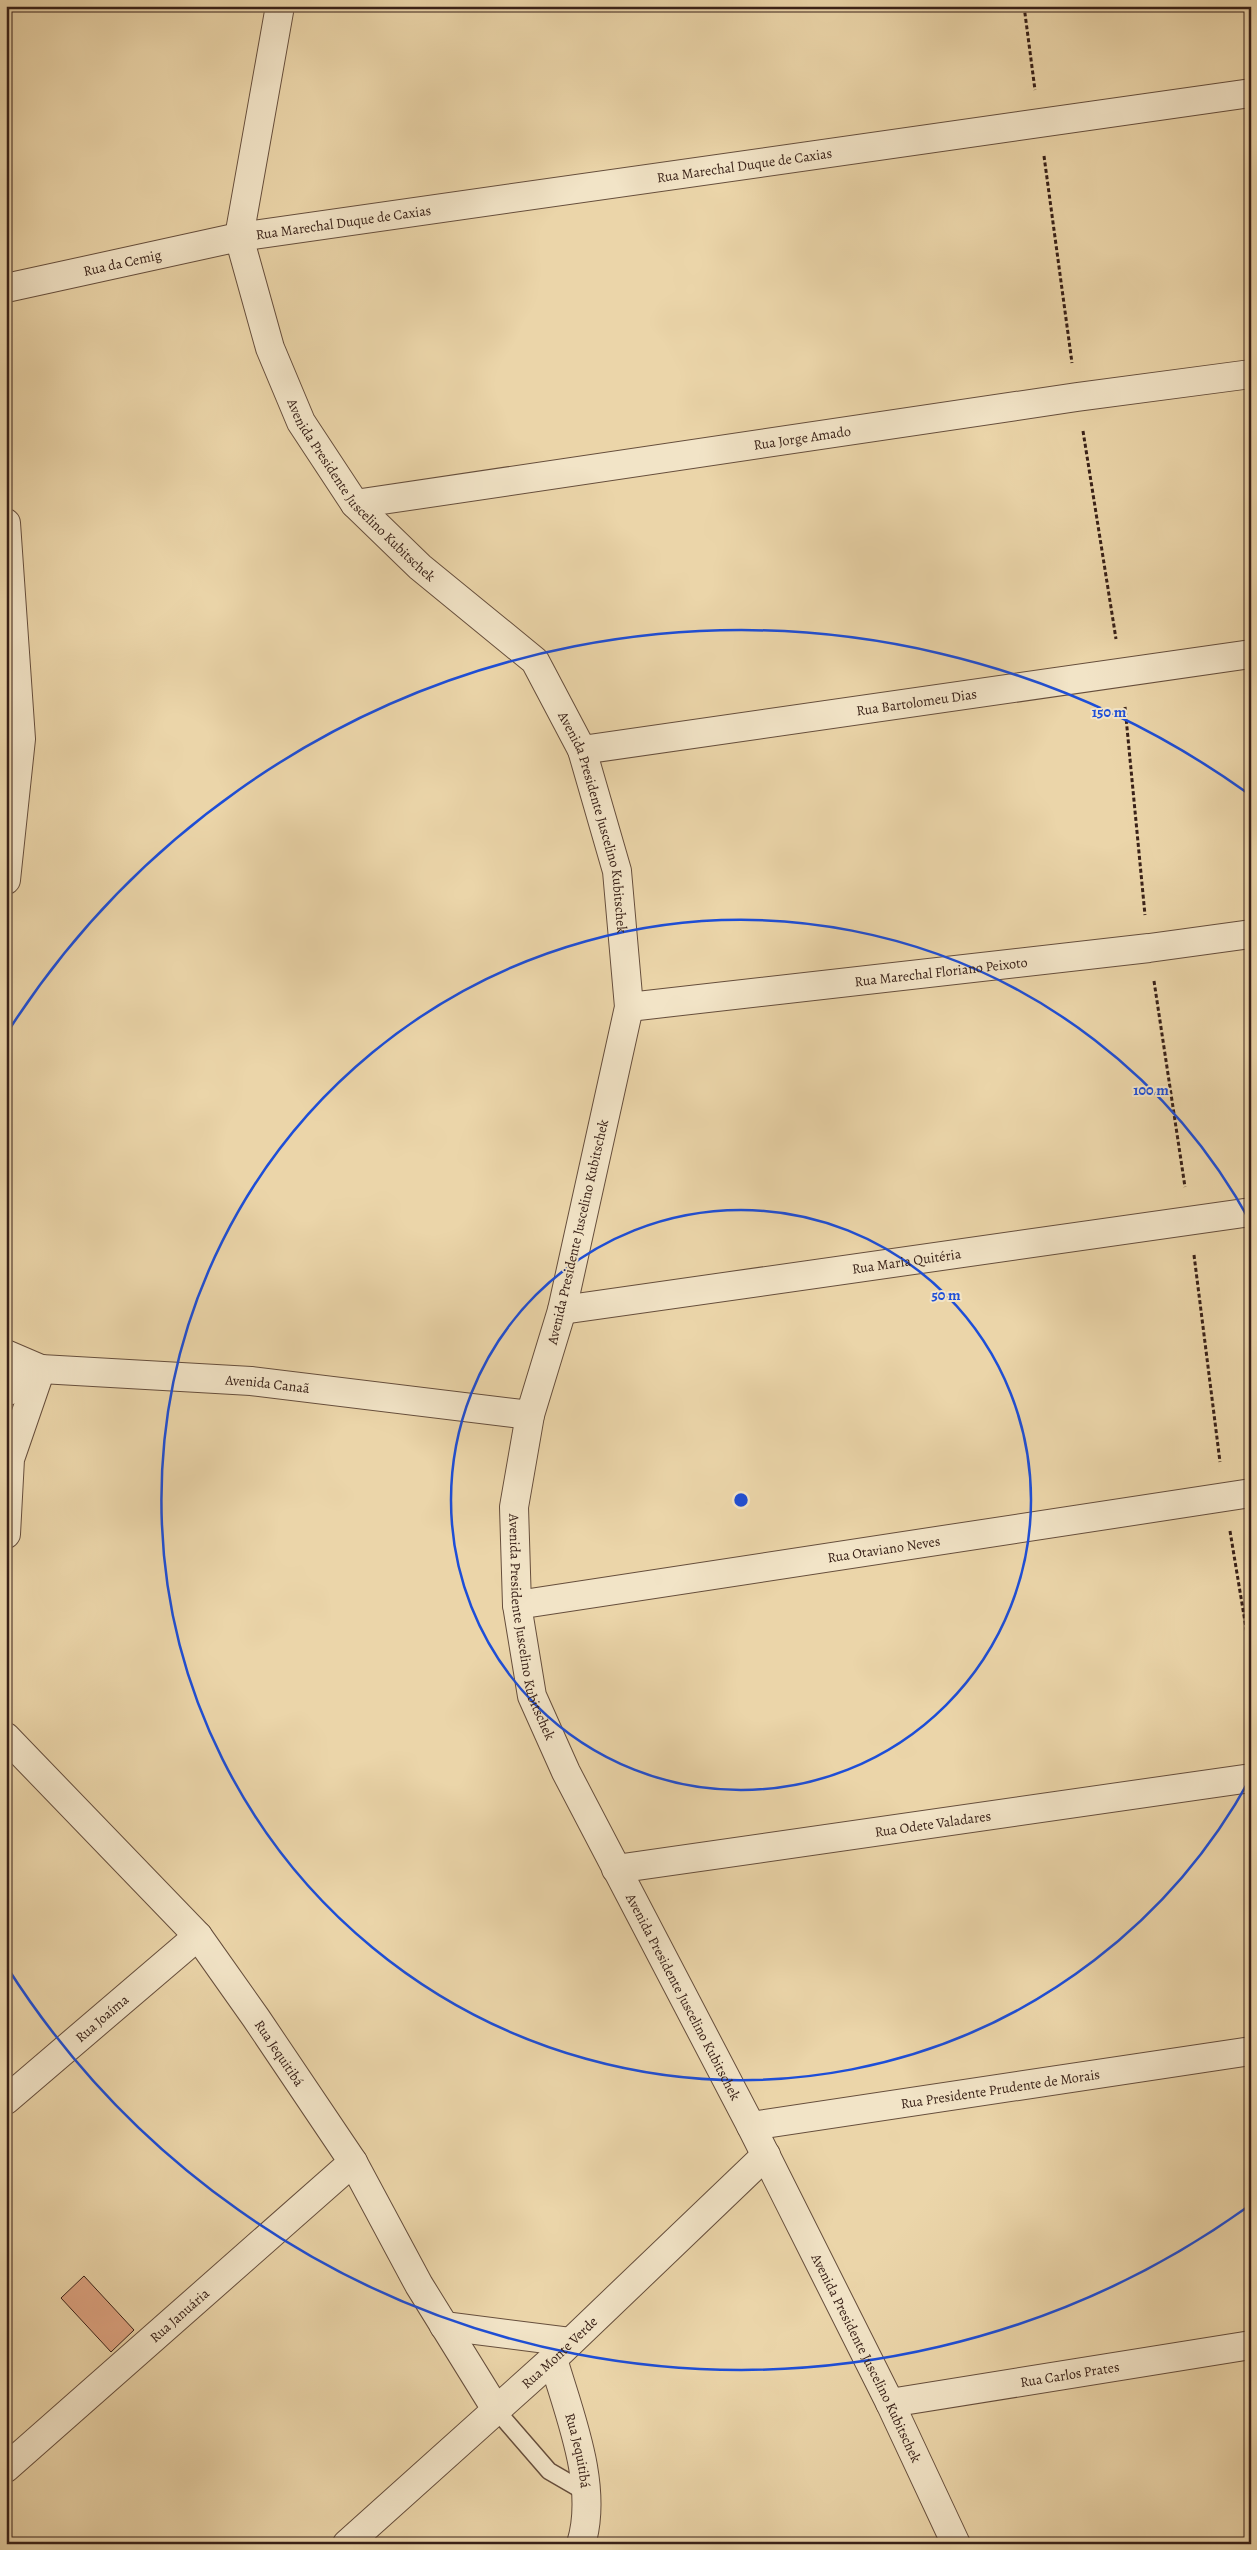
<svg xmlns="http://www.w3.org/2000/svg" width="1257" height="2550" font-family="Alegreya,serif">
	<style>
		.building { fill: #dda381; stroke: #392118 }
		.lines { fill: none; stroke-linecap: round; stroke-linejoin: round }
		.service-casing { stroke: #664e3c; stroke-width: 19 }
		.minor-casing { stroke: #664e3c; stroke-width: 30 }
		.tertiary-casing { stroke: #664e3c; stroke-width: 30 }
		.path { stroke: #392118; stroke-width: 3; stroke-dasharray: 4 2.5; stroke-linecap: butt }
		.service { stroke: #f2e4c7; stroke-width: 16 }
		.minor { stroke: #f2e4c7; stroke-width: 28 }
		.tertiary { stroke: #f2e4c7; stroke-width: 28 }
		.ring { fill: none; stroke: #1d4ed8; stroke-width: 2.5 }
		.labels { text-anchor: middle; dominant-baseline: central; stroke-width: 4; stroke-linejoin: round; paint-order: stroke }
		.street-label { font-size: 14px; fill: #392118; stroke: #f2e4c7 }
		.centre { fill: #1d4ed8; stroke: #f2e4c7; stroke-width: 2.5 }
		.ring-label { font-size: 15px; text-anchor: middle; font-weight: bold; fill: #1d4ed8; stroke: #f2e4c7; stroke-width: 4; stroke-linejoin: round; paint-order: stroke }
	</style>
	<rect width="100%" height="100%" fill="#ebd5a9"/>
	<filter id="stains"><feTurbulence type="fractalNoise" baseFrequency=".004" numOctaves="4"/><feColorMatrix values="0 0 0 0 .2 0 0 0 0 .09 0 0 0 0 .02 0 0 0 .5 -.17"/></filter>
	<radialGradient id="worn" r=".72"><stop offset=".6" stop-color="#630" stop-opacity="0"/><stop offset="1" stop-color="#630" stop-opacity=".3"/></radialGradient>
	<path class="building" d="M84,2276l50,54 -23,22 -50,-54z"/>
	<g class="lines">
		<g class="service-casing">
			<path id="service" d="M497,2411l52,60 38,22"/>
		</g>
		<g class="minor-casing">
			<g id="minor">
				<path id="s1" d="M6,288l233,-51 1012,-144"/>
				<path id="s2" d="M355,504l722,-107 174,-23"/>
				<path d="M6,523l15,216 -15,141"/>
				<path id="s3" d="M582,750l669,-96"/>
				<path id="s4" d="M629,1007l520,-59 102,-14"/>
				<path id="s5" d="M562,1310l689,-98"/>
				<path d="M6,1392l35,-23"/>
				<path d="M6,1534l4,-75 31,-90"/>
				<path id="s6" d="M517,1605l734,-112"/>
				<path id="s7" d="M6,1737l192,199 58,82 97,144 66,123 78,126"/>
				<path id="s8" d="M616,1869l635,-91"/>
				<path id="s9" d="M6,2100l192,-164"/>
				<path id="s10" d="M751,2126l500,-75"/>
				<path d="M444,2326l126,16"/>
				<path id="s11" d="M553,2359c16,55 46,127 28,185"/>
				<path id="s12" d="M890,2403l361,-58"/>
				<path id="s13" d="M6,2468l347,-306"/>
				<path id="s14" d="M347,2544l206,-185 213,-204"/>
			</g>
		</g>
		<g class="tertiary-casing">
			<g id="tertiary">
				<path id="s15" d="M280,6l-41,231 31,111 31,74 54,82 65,63 115,94 47,89 35,121 12,136 -67,303 -32,105 -16,92 3,98 15,91 34,76 185,354 139,277 66,141"/>
				<path id="s16" d="M6,1354l35,15 210,12 279,34"/>
			</g>
		</g>
		<g class="path">
			<path d="M1024,6l11,84"/>
			<path d="M1044,156l28,207"/>
			<path d="M1083,431l33,208"/>
			<path d="M1125,707l20,208"/>
			<path d="M1154,981l31,206"/>
			<path d="M1194,1255l26,207"/>
			<path d="M1230,1531l21,127"/>
		</g>
		<use href="#service" class="service"/>
		<use href="#minor" class="minor"/>
		<use href="#tertiary" class="tertiary"/>
	</g>
	<g class="ring">
		<circle cx="741" cy="1500" r="290"/>
		<path d="M1251 1777A580 580 0 1 1 1251 1223"/>
		<path d="M1246 2208A870 870 0 0 1 7 1967M7 1033A870 870 0 0 1 1246 792"/>
	</g>
	<g class="labels">
		<g class="street-label">
			<text stroke="none"><textPath href="#s1" startOffset="749">Rua Marechal Duque de Caxias</textPath></text>
			<text stroke="none"><textPath href="#s1" startOffset="344">Rua Marechal Duque de Caxias</textPath></text>
			<text stroke="none"><textPath href="#s1" startOffset="119">Rua da Cemig</textPath></text>
			<text stroke="none"><textPath href="#s2" startOffset="452">Rua Jorge Amado</textPath></text>
			<text stroke="none"><textPath href="#s15" startOffset="521">Avenida Presidente Juscelino Kubitschek</textPath></text>
			<text stroke="none"><textPath href="#s3" startOffset="338">Rua Bartolomeu Dias</textPath></text>
			<text stroke="none"><textPath href="#s15" startOffset="941">Avenida Presidente Juscelino Kubitschek</textPath></text>
			<text stroke="none"><textPath href="#s4" startOffset="314">Rua Marechal Floriano Peixoto</textPath></text>
			<text transform="translate(578 1232) rotate(-77)">Avenida Presidente Juscelino Kubitschek</text>
			<text stroke="none"><textPath href="#s5" startOffset="348">Rua Maria Quitéria</textPath></text>
			<text stroke="none"><textPath href="#s16" startOffset="265">Avenida Canaã</textPath></text>
			<text stroke="none"><textPath href="#s6" startOffset="371">Rua Otaviano Neves</textPath></text>
			<text stroke="none"><textPath href="#s15" startOffset="1766">Avenida Presidente Juscelino Kubitschek</textPath></text>
			<text stroke="none"><textPath href="#s8" startOffset="320">Rua Odete Valadares</textPath></text>
			<text stroke="none"><textPath href="#s15" startOffset="2171">Avenida Presidente Juscelino Kubitschek</textPath></text>
			<text stroke="none"><textPath href="#s9" startOffset="126">Rua Joaíma</textPath></text>
			<text stroke="none"><textPath href="#s7" startOffset="419">Rua Jequitibá</textPath></text>
			<text stroke="none"><textPath href="#s10" startOffset="252">Rua Presidente Prudente de Morais</textPath></text>
			<text stroke="none"><textPath href="#s13" startOffset="231">Rua Januária</textPath></text>
			<text stroke="none"><textPath href="#s14" startOffset="286">Rua Monte Verde</textPath></text>
			<text stroke="none"><textPath href="#s15" startOffset="2576">Avenida Presidente Juscelino Kubitschek</textPath></text>
			<text stroke="none"><textPath href="#s12" startOffset="182">Rua Carlos Prates</textPath></text>
			<text stroke="none"><textPath href="#s11" startOffset="95">Rua Jequitibá</textPath></text>
		</g>
	</g>
	<circle cx="741" cy="1500" r="8" class="centre"/>
	<g class="ring-label">
		<text x="1109" y="717">150 m</text>
		<text x="1151" y="1095">100 m</text>
		<text x="946" y="1300">50 m</text>
	</g>
	<rect width="1257" height="2550" fill="none" stroke="#ebd5a9" stroke-width="25"/>
	<rect x="8" y="8" width="1242" height="2535" fill="none" stroke="#392118" stroke-width="2.5"/>
	<rect x="12" y="12" width="1232" height="2525" fill="none" stroke="#392118"/>
	<rect width="100%" height="100%" filter="url(#stains)"/>
	<rect width="100%" height="100%" fill="url(#worn)"/>
</svg>
